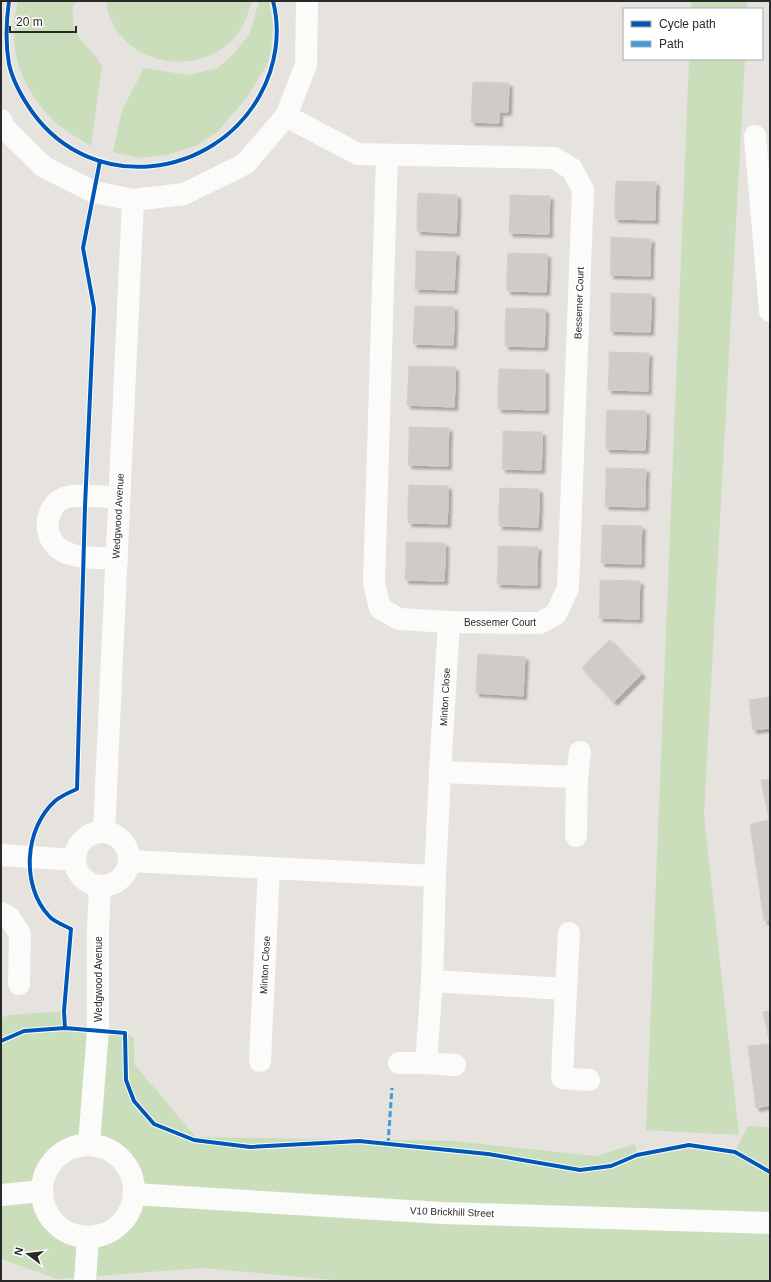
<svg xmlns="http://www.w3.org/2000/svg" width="771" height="1282" font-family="Helvetica,sans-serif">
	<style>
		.green { fill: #cadebc; fill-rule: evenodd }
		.building { fill: #cecbc9; stroke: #d1cfcb; filter: url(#shadow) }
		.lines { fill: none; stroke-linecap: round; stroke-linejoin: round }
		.minor { stroke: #fbfbfa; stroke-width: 22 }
		.quiet { stroke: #3d9ce1; stroke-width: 3; stroke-dasharray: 6 3; stroke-linecap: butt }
		.cycleway-casing { stroke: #fff; stroke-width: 6 }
		.cycleway { stroke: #0057b8; stroke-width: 4 }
		.labels { text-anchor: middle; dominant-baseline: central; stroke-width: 3; stroke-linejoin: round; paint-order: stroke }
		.street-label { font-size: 10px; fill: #292929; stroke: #fff }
	</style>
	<defs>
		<filter id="shadow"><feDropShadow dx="3.5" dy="3.5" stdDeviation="1" flood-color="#0004"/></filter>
	</defs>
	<rect width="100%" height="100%" fill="#e6e3df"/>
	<g class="green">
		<path d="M18,1h59c-5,6 -5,9 -4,17 1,26 21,29 29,49l-11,79c-14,-9 -31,-17 -42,-30 -31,-35 -42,-70 -31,-115z"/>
		<path d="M106,1h146c-4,13 -8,26 -17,36 -39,45 -122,26 -129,-36z"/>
		<path d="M259,1h10l4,23 -1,19 -4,20 -20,33 -30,35 -22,15 -30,9 -27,3 -26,-6 9,-42 22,-42 44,7 30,-7 15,-14 17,-21z"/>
		<path d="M692,1h56l-1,8h-56z"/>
		<path d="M689,59h56l-41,756 35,320 -93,-5z"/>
		<path d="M64,1011l1,17 60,5 9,5v26l62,73 257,4 143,15 39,-12 2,11 52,-10 46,6 13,-25 22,1v154h-425l-142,-13 -146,11 -56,-20v-241l8,-3zM89,1144c10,2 19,4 28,11 19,15 24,47 6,65 -10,11 -24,19 -40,16 -57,-8 -54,-86 6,-92z"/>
	</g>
	<g class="building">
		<path d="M473,82l36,1 -1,29h-9v11l-28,-1z"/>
		<path d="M616,181l40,1 -1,19 -40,-1z"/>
		<path d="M418,193l39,2v18l-40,-1z"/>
		<path d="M510,195l40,1 -1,19 -39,-2z"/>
		<path d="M615,200l40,1v19l-40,-1z"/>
		<path d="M417,212l40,1 -1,20 -39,-2z"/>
		<path d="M510,213l39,2v19l-40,-1z"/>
		<path d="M611,237l40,2 -1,18 -39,-1z"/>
		<path d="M416,251l40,1 -1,18 -39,-1z"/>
		<path d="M508,253l39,1v18l-40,-1z"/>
		<path d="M611,256l39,1v19l-40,-1z"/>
		<path d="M416,269l39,1 -1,20 -39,-1z"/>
		<path d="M507,271l40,1 -1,20 -39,-1z"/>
		<path d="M611,293l40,1v18l-40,-1z"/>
		<path d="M415,306l39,1v19l-40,-1z"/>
		<path d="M506,308l39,1v18h-40z"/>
		<path d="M611,311l40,1 -1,20 -40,-1z"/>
		<path d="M414,325l40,1 -1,19 -40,-1z"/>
		<path d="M505,327h40l-1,20 -39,-1z"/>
		<path d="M609,352l40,1 -1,19 -39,-1z"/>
		<path d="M409,366l46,1v19l-47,-1z"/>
		<path d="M499,369l46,1v19l-47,-1z"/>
		<path d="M609,371l39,1v19l-40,-1z"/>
		<path d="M408,385l47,1 -1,21 -47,-2z"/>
		<path d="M498,388l47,1v21l-47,-1z"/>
		<path d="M607,410l39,1v19l-40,-1z"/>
		<path d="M409,427l40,1 -1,19 -39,-1z"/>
		<path d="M606,429l40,1 -1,20 -39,-1z"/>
		<path d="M503,431l39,1v19l-39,-2z"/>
		<path d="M409,446l39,1v19l-40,-1z"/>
		<path d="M503,449l39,2 -1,19 -39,-1z"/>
		<path d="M606,468l40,1 -1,18 -39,-1z"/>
		<path d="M409,485l39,1v19l-40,-1z"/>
		<path d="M606,486l39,1v20l-40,-1z"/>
		<path d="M500,488l39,1v18l-40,-1z"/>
		<path d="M408,504l40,1 -1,19 -39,-1z"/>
		<path d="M499,506l40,1 -1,20 -39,-1z"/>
		<path d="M602,525l40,1 -1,19 -39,-1z"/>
		<path d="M406,542l39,1v19l-39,-1z"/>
		<path d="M602,544l39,1v19l-40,-1z"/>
		<path d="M498,546l40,1 -1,18 -39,-1z"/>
		<path d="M406,561l39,1 -1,19 -39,-1z"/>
		<path d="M498,564l39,1v20l-40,-1z"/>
		<path d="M600,580l40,1 -1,19 -39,-1z"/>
		<path d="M600,599l39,1v19l-40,-1z"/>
		<path d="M610,640l32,34 -13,13 -33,-34z"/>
		<path d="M596,653l33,34 -15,15 -32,-34z"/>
		<path d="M478,654l47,3 -1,18 -47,-2z"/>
		<path d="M477,673l47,2 -1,21 -47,-3z"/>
		<path d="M770,697v31l-17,2 -4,-30z"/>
		<path d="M770,779v141l-6,1 -14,-97 19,-4 -8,-40z"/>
		<path d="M770,1011v94l-14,3 -8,-62 22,-2 -7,-32z"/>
	</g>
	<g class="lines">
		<g class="minor">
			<path d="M286,116l72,38 196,4 18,11 11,21 -15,398 -12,26 -16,9 -91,-1 -50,-3 -19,-11 -6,-25 13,-428"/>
			<path d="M1,120l4,9 39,38 50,25 39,8"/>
			<path d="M755,136l15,175"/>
			<path d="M117,559c-23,-2 -60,2 -68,-25 -2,-6 -2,-12 0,-18 3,-10 8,-16 18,-19 10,-3 40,0 52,1"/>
			<path d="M440,772l9,-150"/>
			<path d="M104,832l29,-632 51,-6 61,-30 41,-48 20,-51 1,-64"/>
			<circle cx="102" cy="859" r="27"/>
			<path d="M576,836l1,-59 3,-25"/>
			<path d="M1,855l74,5"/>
			<path d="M129,861l140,7"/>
			<path d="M435,876l5,-104 137,5"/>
			<path d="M1,913l8,4 11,17 -1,50"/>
			<path d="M566,989l3,-56"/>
			<path d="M260,1061l9,-193 166,8 -3,105 134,8 -4,89 27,2"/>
			<path d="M399,1063h27l29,2"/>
			<path d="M426,1063l6,-82"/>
			<path d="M89,1144l9,-114v-100l2,-44"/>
			<circle cx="88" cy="1191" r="46"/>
			<path d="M134,1194l308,19 328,10"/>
			<path d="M1,1195l41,-4"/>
			<path d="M85,1281l3,-44"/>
		</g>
		<path class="quiet" d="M388,1144l4,-56"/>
		<g class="cycleway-casing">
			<g id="cycleway">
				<path d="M9,1c-3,22 -4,41 0,63 4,18 14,35 24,49 59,81 180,67 227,-18 16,-29 21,-63 13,-94"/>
				<path d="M65,1028l-1,-17 7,-82c-7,-4 -17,-7 -22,-13 -28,-30 -25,-87 6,-115 6,-5 15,-9 22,-12l8,-283 9,-198 -11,-60 17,-87"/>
				<path d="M1,1041l23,-10 41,-3 60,5 1,47 8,21 20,23 40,16 56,7 109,-6 129,13 92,16 31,-4 26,-11 52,-10 46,7 35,20"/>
			</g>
		</g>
		<use href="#cycleway" class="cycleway"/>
	</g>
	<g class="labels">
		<g class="street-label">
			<text transform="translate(579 303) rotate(-88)">Bessemer Court</text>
			<text transform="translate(118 516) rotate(-87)">Wedgwood Avenue</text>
			<text x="500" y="622">Bessemer Court</text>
			<text transform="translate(445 697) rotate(-87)">Minton Close</text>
			<text transform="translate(265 965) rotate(-87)">Minton Close</text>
			<text transform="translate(98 979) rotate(-90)">Wedgwood Avenue</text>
			<text transform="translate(452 1212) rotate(2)">V10 Brickhill Street</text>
		</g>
	</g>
	<rect width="771" height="1282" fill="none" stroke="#292929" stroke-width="4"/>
	<rect x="623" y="8" width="140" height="52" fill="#ffffff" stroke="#a9a9a9"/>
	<rect x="631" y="21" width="20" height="6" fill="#0057b8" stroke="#a9a9a9"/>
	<text x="659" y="28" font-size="12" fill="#292929">Cycle path</text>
	<rect x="631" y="41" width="20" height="6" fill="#3d9ce1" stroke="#a9a9a9"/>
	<text x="659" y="48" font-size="12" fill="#292929">Path</text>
	<g transform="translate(28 1254) rotate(285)" stroke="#ffffff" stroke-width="3" paint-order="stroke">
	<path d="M0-3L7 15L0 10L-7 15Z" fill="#292929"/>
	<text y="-6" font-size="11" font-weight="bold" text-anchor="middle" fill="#292929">N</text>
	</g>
	<path d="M10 26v6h66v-6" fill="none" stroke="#292929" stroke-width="2"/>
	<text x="16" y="26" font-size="12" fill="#292929" stroke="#ffffff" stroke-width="3" paint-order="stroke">20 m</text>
</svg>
